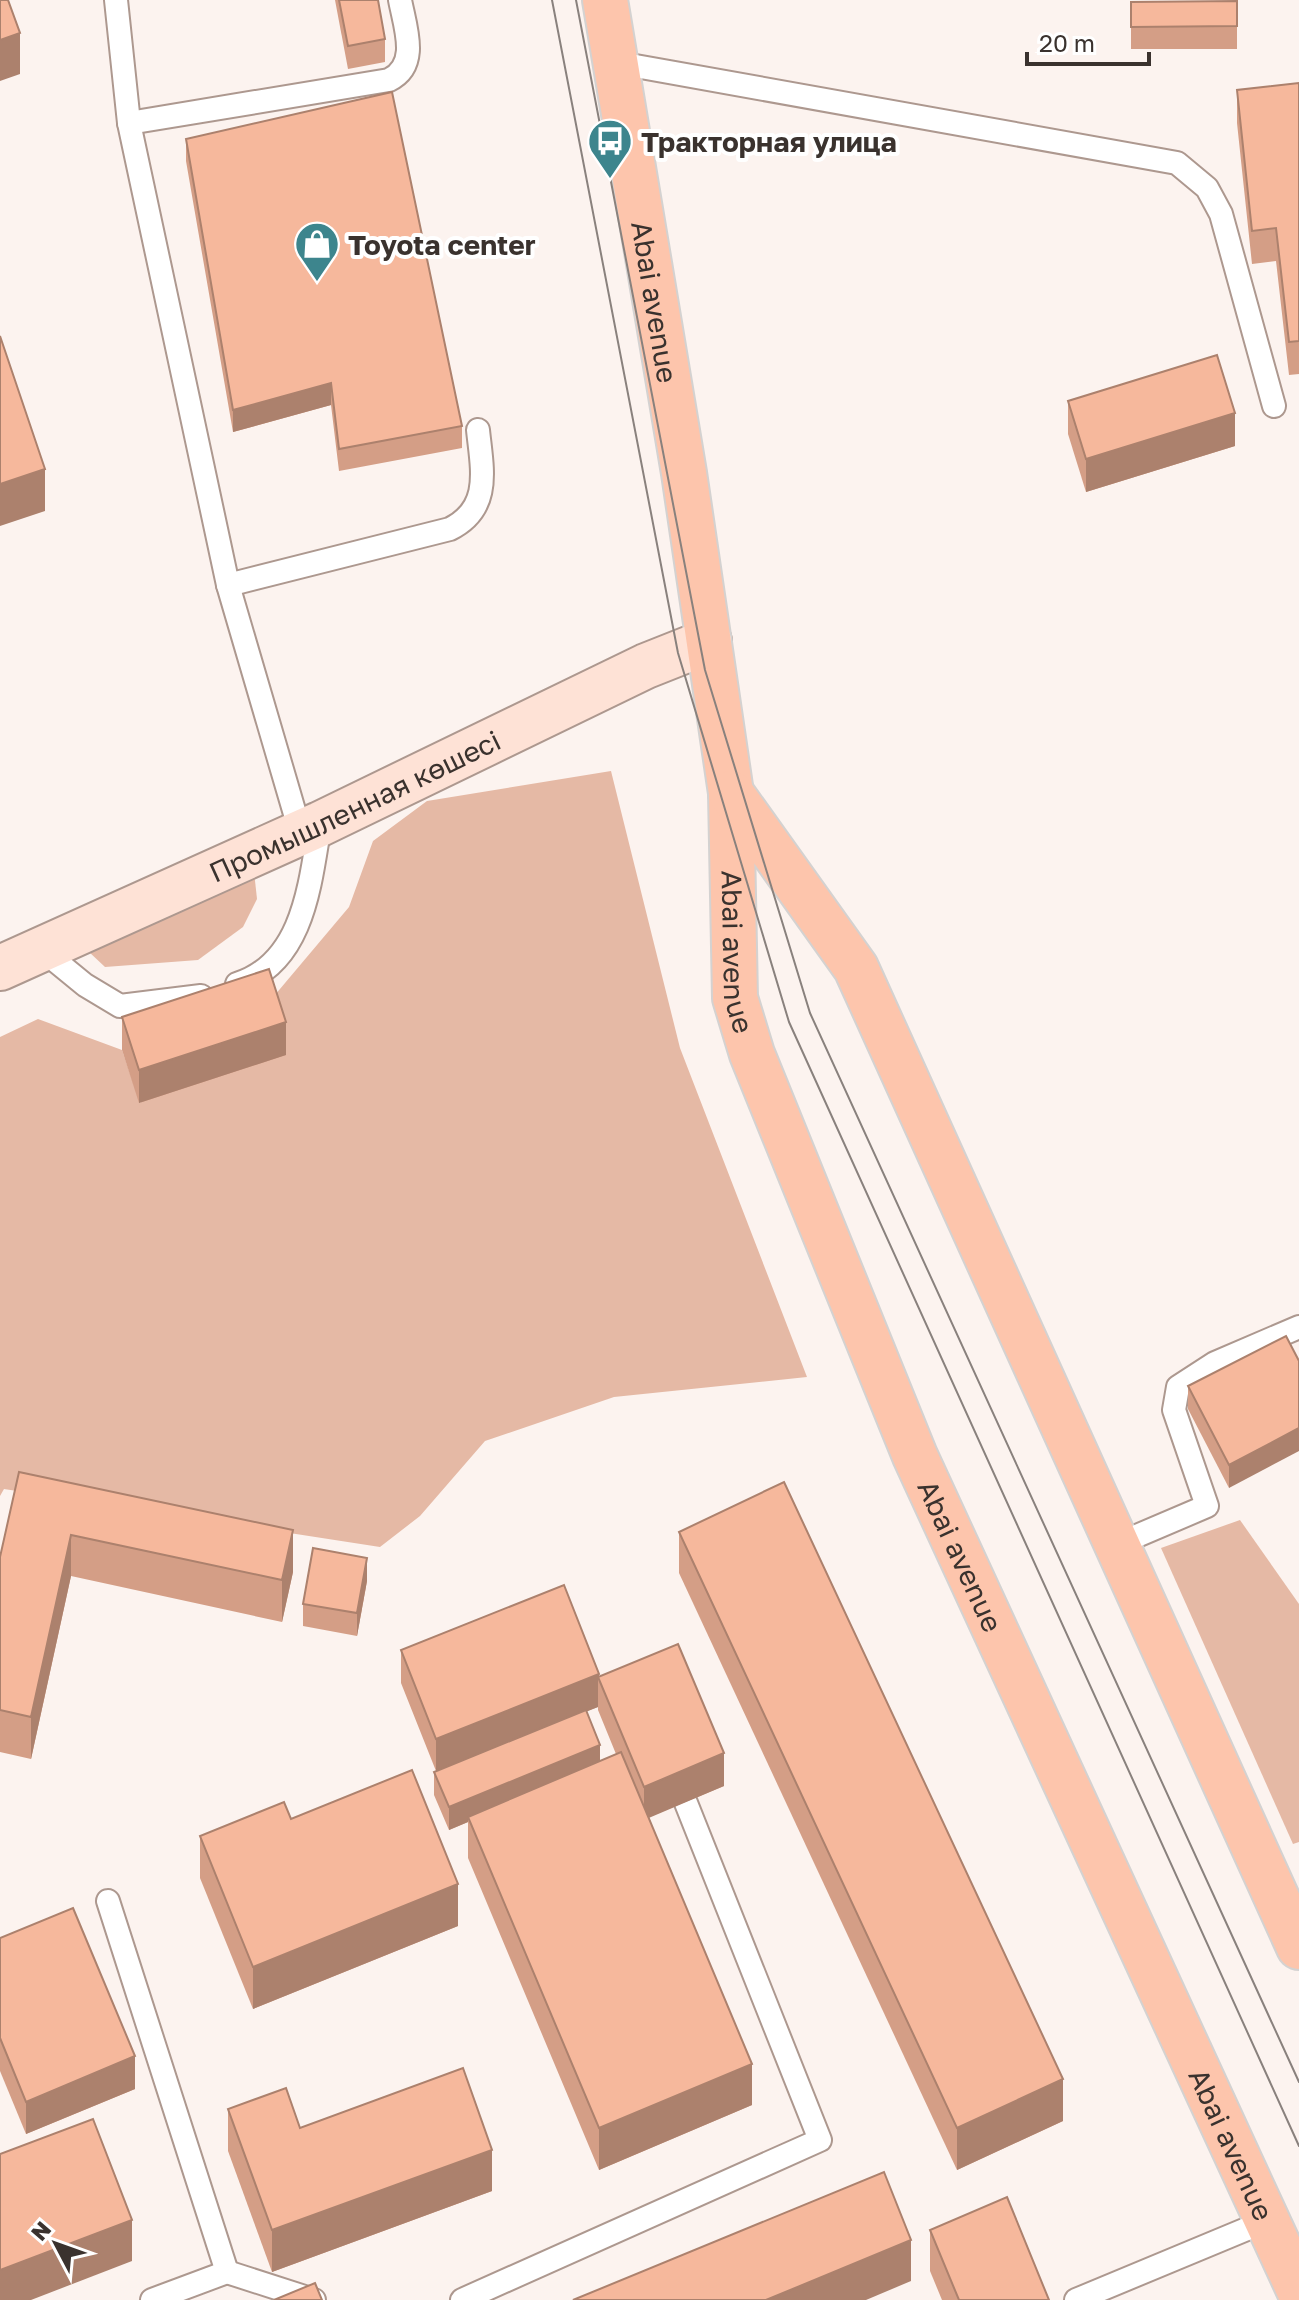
<svg xmlns="http://www.w3.org/2000/svg" width="1299" height="2300" font-family="'Golos Text',sans-serif">
	<style>
		.green { fill: #e5b9a5 }
		.lines { fill: none; stroke-linecap: round; stroke-linejoin: round }
		.lane-casing { stroke: #ad988f; stroke-width: 26 }
		.secondary-casing { stroke: #ad988f; stroke-width: 48 }
		.primary-casing { stroke: #d4d2d1; stroke-width: 48 }
		.lane { stroke: #fff; stroke-width: 22 }
		.secondary { stroke: #fee2d6; stroke-width: 44 }
		.primary { stroke: #fdc5ac; stroke-width: 44 }
		.tram { stroke: #89817d; stroke-width: 2 }
		.wall { fill: #d49e86; fill-rule: evenodd }
		.shaded-wall { fill: #ac816d }
		.building { fill: #f6b89c; stroke: #ac816d; stroke-width: 2 }
		.labels { text-anchor: middle; dominant-baseline: central; stroke-width: 8; stroke-linejoin: round; paint-order: stroke }
		.poi-label { font-size: 28px; font-weight: bold; fill: #3a322e; stroke: #fff; text-anchor: start }
		.street-label { font-size: 28px; fill: #3a322e; stroke: #fff }
	</style>
	<rect width="100%" height="100%" fill="#fcf3ef"/>
	<g class="green">
		<path d="M611,771l69,277 127,329 -193,20 -129,44 -65,75 -40,31 -376,-58 -4,7v-459l38,-18 84,31 18,53 129,-101 80,-95 24,-66 54,-40z"/>
		<path d="M252,853l5,46 -14,28 -45,33 -93,7 -33,-31z"/>
		<path d="M1240,1520l59,84v238l-6,2 -132,-296z"/>
	</g>
	<g class="lines">
		<g class="lane-casing">
			<g id="lane">
				<path d="M116,0l13,123 99,462 72,246"/>
				<path d="M613,62l564,101 30,25 14,26 53,192"/>
				<path d="M129,123l260,-43c31,-15 16,-53 11,-80"/>
				<path d="M228,585l222,-56c42,-21 32,-60 28,-99"/>
				<path d="M41,949l44,36 35,21 81,-10"/>
				<path d="M237,984c67,-21 73,-101 83,-160"/>
				<path d="M1118,1544l89,-38 -33,-96 4,-23 37,-24 84,-36"/>
				<path d="M108,1901l119,371 -75,28"/>
				<path d="M227,2272l87,28"/>
				<path d="M462,2300l358,-160 -134,-337"/>
				<path d="M1076,2300l190,-79"/>
			</g>
		</g>
		<g class="secondary-casing">
			<g id="secondary">
				<path id="s1" d="M0,968l320,-144 326,-158 63,-25"/>
			</g>
		</g>
		<g class="primary-casing">
			<g id="primary">
				<path id="s2" d="M605,0l79,473 47,320 4,205 17,56 163,402 384,834"/>
				<path d="M731,793l125,175 443,979"/>
			</g>
		</g>
		<use href="#lane" class="lane"/>
		<use href="#secondary" class="secondary"/>
		<use href="#primary" class="primary"/>
		<g class="tram">
			<path d="M552,0l126,653 111,369 510,1124"/>
			<path d="M576,0l129,670 105,343 489,1069"/>
		</g>
	</g>
	<g class="wall">
		<path d="M335,0h43l7,39v23l-37,7z"/>
		<path d="M1237,1v48h-106v-47z"/>
		<path d="M1299,83v291l-10,1 -13,-114 -24,3 -15,-141v-33z"/>
		<path d="M186,139l276,287v22l-123,23 -8,-66 -98,27 -47,-271z"/>
		<path d="M1068,401l167,45 -149,46 -18,-58z"/>
		<path d="M122,1017l164,38 -147,48 -17,-53z"/>
		<path d="M1286,1336l-57,152 -41,-79v-23z"/>
		<path d="M19,1472l274,100 -11,50 -211,-46 -40,183 -31,-7v-195z"/>
		<path d="M679,1532l384,589 -106,49 -278,-597z"/>
		<path d="M367,1581l-10,55 -54,-10v-22z"/>
		<path d="M401,1650l198,27 125,109 -75,31 103,288 -153,65 -131,-312v-36l-19,8 -15,-35v-23l2,-1 -35,-88zM598,1707v3l18,44 -16,7 -13,-50z"/>
		<path d="M291,1819l167,107 -205,83 -53,-131v-42z"/>
		<path d="M0,1938l135,151 -109,45 -26,-63z"/>
		<path d="M228,2109l72,19 192,63 -220,81 -44,-121z"/>
		<path d="M930,2230l119,70h-107l-12,-29z"/>
	</g>
	<g class="shaded-wall">
		<path d="M20,33v41l-20,7v-41z"/>
		<path d="M331,383v22l-98,27v-22z"/>
		<path d="M1235,413v33l-149,46v-33z"/>
		<path d="M45,469v42l-45,15v-42z"/>
		<path d="M286,1022v33l-147,48v-33z"/>
		<path d="M1299,1428v23l-70,37v-23z"/>
		<path d="M293,1530v42l-11,50v-42z"/>
		<path d="M71,1535v41l-40,183v-42z"/>
		<path d="M367,1558v23l-10,55v-23z"/>
		<path d="M599,1674v6l-1,-3v30l-162,65v-33z"/>
		<path d="M600,1745v23l-132,49v5l-19,8v-23z"/>
		<path d="M724,1753v33l-80,34v-33z"/>
		<path d="M458,1884v42l-205,83v-42z"/>
		<path d="M135,2056v33l-109,45v-32z"/>
		<path d="M752,2064v41l-153,65v-42z"/>
		<path d="M1063,2079v42l-106,49v-42z"/>
		<path d="M492,2150v41l-220,81v-42z"/>
		<path d="M132,2220v41l-101,39h-31v-30z"/>
		<path d="M911,2240v41l-45,19h-100z"/>
	</g>
	<g class="building">
		<path d="M0,0h8l12,33 -20,7z"/>
		<path d="M339,0h39l7,39 -37,7z"/>
		<path d="M1237,1v25l-106,1v-25z"/>
		<path d="M1299,83v258l-10,1 -13,-114 -24,3 -15,-141z"/>
		<path d="M392,92l70,334 -123,23 -8,-66 -98,27 -47,-271z"/>
		<path d="M0,336l45,133 -45,15z"/>
		<path d="M1217,355l18,58 -149,46 -18,-58z"/>
		<path d="M269,969l17,53 -147,48 -17,-53z"/>
		<path d="M1286,1336l13,25v67l-70,37 -41,-79z"/>
		<path d="M19,1472l274,58 -11,50 -211,-45 -40,182 -31,-7v-153z"/>
		<path d="M784,1482l279,597 -106,49 -278,-596z"/>
		<path d="M313,1548l54,10 -10,55 -54,-9z"/>
		<path d="M564,1585l35,89 -163,65 -35,-89z"/>
		<path d="M678,1644l46,109 -80,34 -46,-110z"/>
		<path d="M586,1710l14,35 -151,62 -15,-35z"/>
		<path d="M621,1752l131,312 -153,64 -131,-311z"/>
		<path d="M412,1770l46,114 -205,83 -53,-131 84,-34 7,17z"/>
		<path d="M73,1908l62,148 -109,46 -26,-64v-100z"/>
		<path d="M463,2068l29,82 -220,80 -44,-121 58,-21 14,40z"/>
		<path d="M93,2119l39,101 -132,50v-116z"/>
		<path d="M884,2172l27,68 -145,60h-193z"/>
		<path d="M1007,2197l42,103h-90l-29,-70z"/>
		<path d="M315,2283l7,17h-48z"/>
	</g>
	<defs>
		<g id="bus-pin" transform="scale(2.3)"><path d="M0 17L-7.5 6A9.5 9.5 0 1 1 7.5 6Z" fill="#3d858d" stroke="#fff"/><path d="M-5-6H5V4H4V6H2V4H-2V6H-4V4H-5ZM-3.5-4V0h7V-4ZM-3.5 1.2v1.5H-2V1.2ZM2 1.2v1.5H3.5V1.2Z" fill="#fff"/></g>
		<g id="shop-pin" transform="scale(2.3)"><path d="M0 17L-7.5 6A9.5 9.5 0 1 1 7.5 6Z" fill="#3d858d" stroke="#fff"/><path d="M-5-2.5h2.3a2.7 3.5 0 0 1 5.4 0H5L5.5 6h-11ZM-1.5-2.5h3a1.5 2.3 0 0 0-3 0Z" fill="#fff"/></g>
	</defs>
	<g fill-rule="evenodd">
		<use href="#bus-pin" x="610" y="141"/>
		<use href="#shop-pin" x="317" y="244"/>
	</g>
	<g class="labels">
		<g class="poi-label">
			<text x="641" y="141">Тракторная улица</text>
			<text x="348" y="244">Toyota center</text>
		</g>
		<g class="street-label">
			<text stroke="none"><textPath href="#s2" startOffset="306">Abai avenue</textPath></text>
			<text stroke="none"><textPath href="#s1" startOffset="390">Промышленная көшесі</textPath></text>
			<text stroke="none"><textPath href="#s2" startOffset="962">Abai avenue</textPath></text>
			<text stroke="none"><textPath href="#s2" startOffset="1610">Abai avenue</textPath></text>
			<text stroke="none"><textPath href="#s2" startOffset="2258">Abai avenue</textPath></text>
		</g>
	</g>
	<g transform="translate(56 2244) rotate(311)" stroke="#ffffff" stroke-width="6" paint-order="stroke">
	<path d="M0-6L14 30L0 20L-14 30Z" fill="#3a322e"/>
	<text y="-12" font-size="22" font-weight="bold" text-anchor="middle" fill="#3a322e">N</text>
	</g>
	<path d="M1027 52v12h122v-12" fill="none" stroke="#3a322e" stroke-width="4"/>
	<text x="1039" y="52" font-size="24" fill="#3a322e" stroke="#ffffff" stroke-width="6" paint-order="stroke">20 m</text>
</svg>
